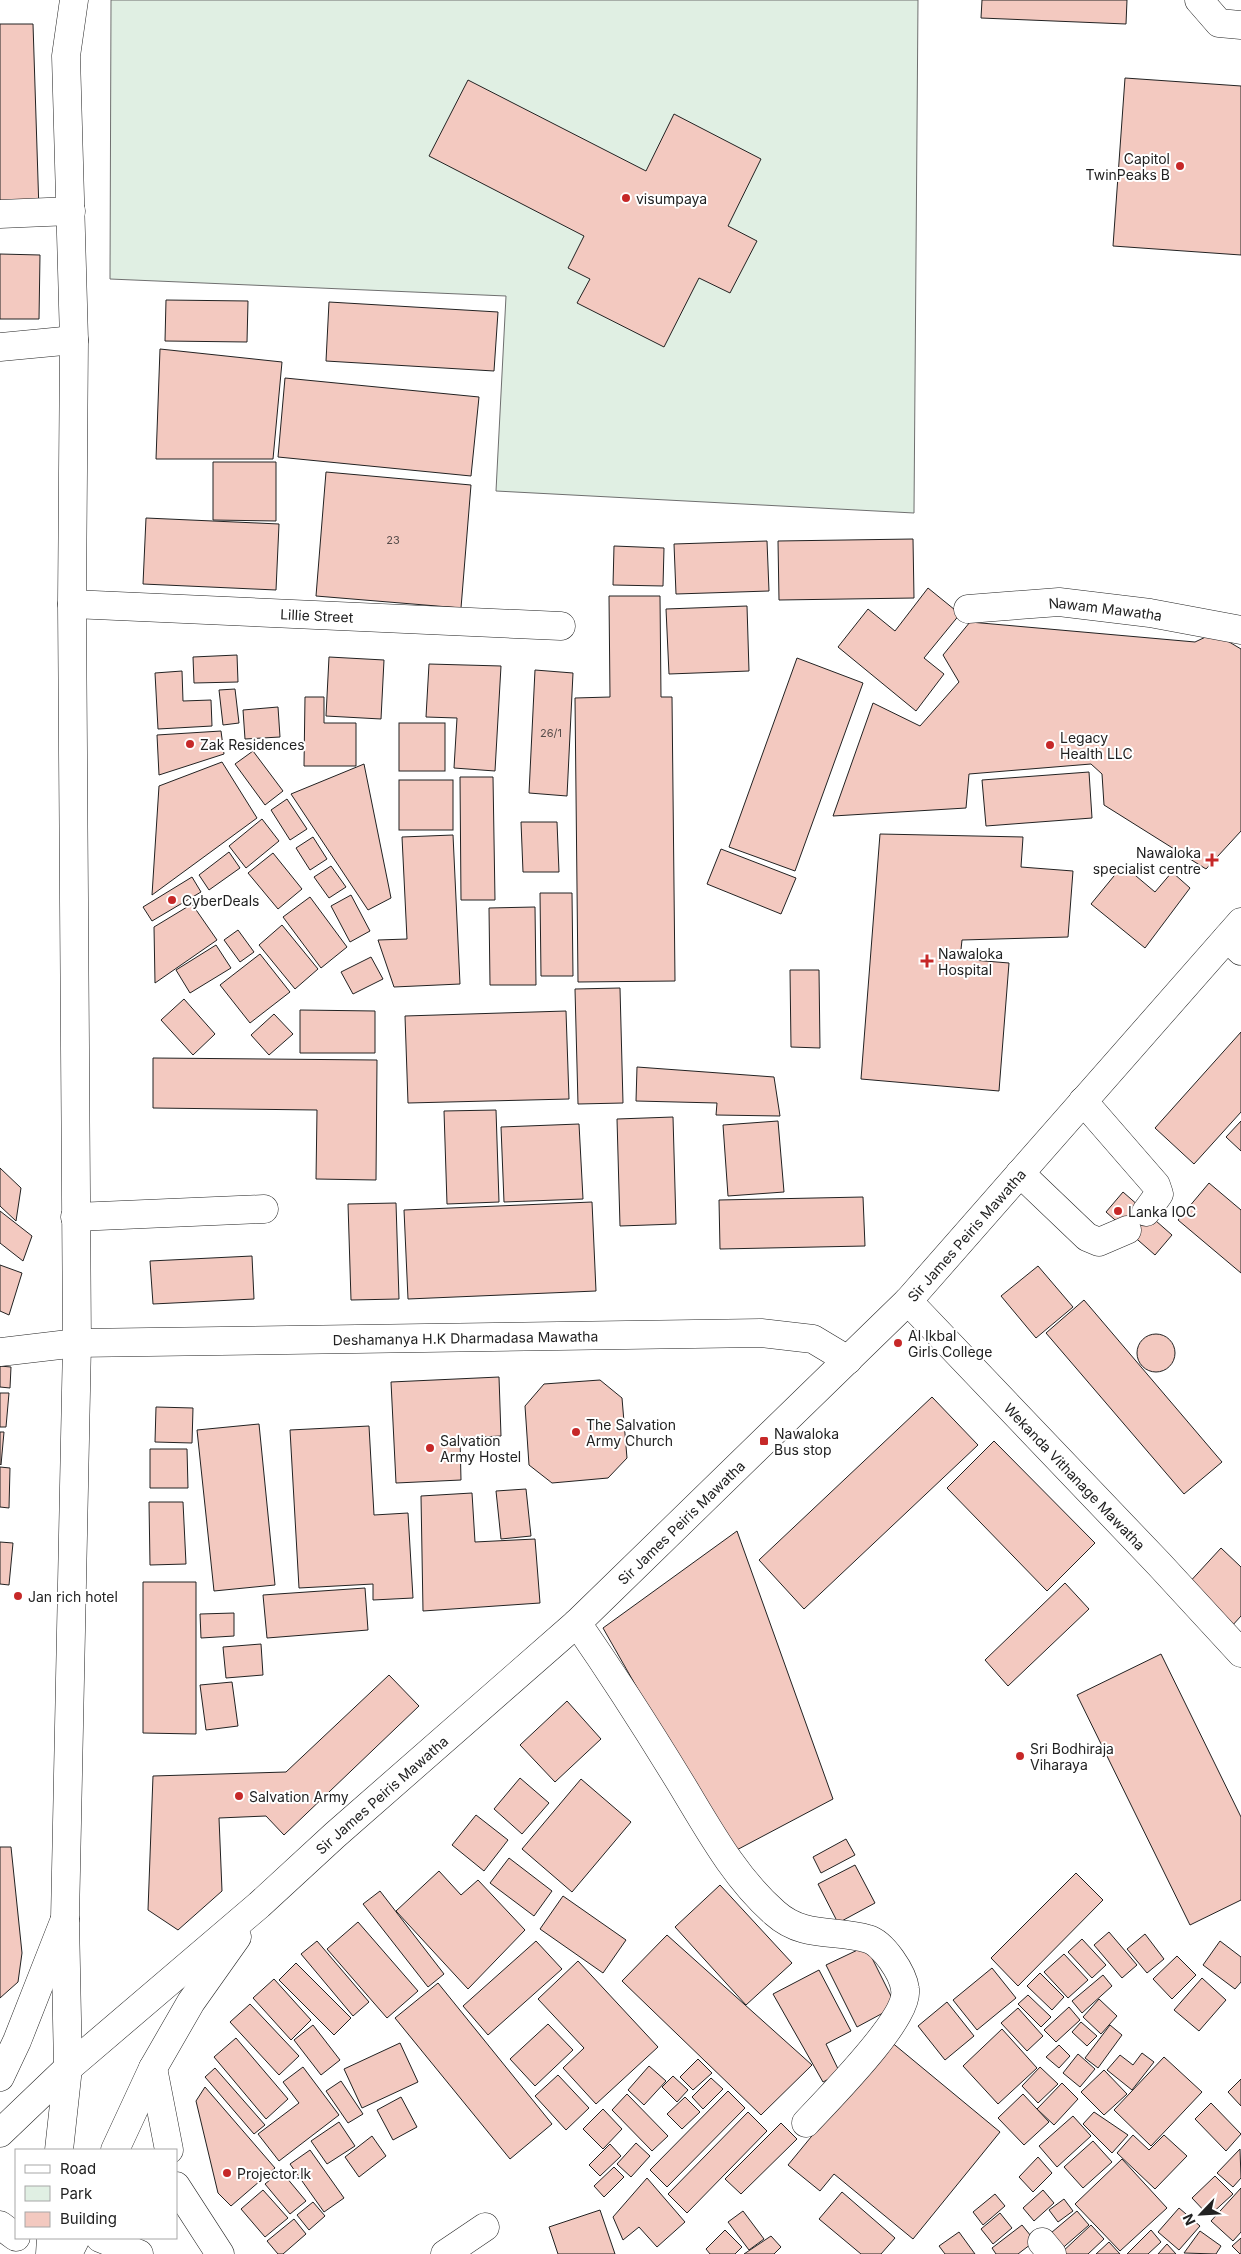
<svg xmlns="http://www.w3.org/2000/svg" width="1241" height="2254" font-family="Inter,sans-serif">
	<style>
		.green { fill: #e0efe3; stroke: #6f6f6f }
		.building { fill: #f3c9c0; stroke: #222 }
		.lines { fill: none; stroke-linecap: round; stroke-linejoin: round }
		.minor-casing { stroke: #222; stroke-width: 29 }
		.major-casing { stroke: #222; stroke-width: 29 }
		.highway-casing { stroke: #222; stroke-width: 29 }
		.minor { stroke: #fff; stroke-width: 28 }
		.major { stroke: #fff; stroke-width: 28 }
		.highway { stroke: #fff; stroke-width: 28 }
		.poi-dot { fill: #c62828; stroke: #fff; stroke-width: 2 }
		.labels { text-anchor: middle; dominant-baseline: central; stroke-width: 4; stroke-linejoin: round; paint-order: stroke }
		.number-label { font-size: 11px; fill: #564c4a }
		.poi-label { font-size: 14px; fill: #222; stroke: #fff; text-anchor: start }
		.street-label { font-size: 14px; fill: #222; stroke: #fff }
	</style>
	<rect width="100%" height="100%" fill="#fff"/>
	<path class="green" d="M111,0h807l-4,513 -418,-22 10,-195 -396,-17z"/>
	<g class="building">
		<path d="M982,0h145l-1,24 -145,-6z"/>
		<path d="M0,24h33l6,187 -39,-1z"/>
		<path d="M1125,78l116,8v169l-128,-9z"/>
		<path d="M468,80l178,91 28,-57 87,45 -33,67 29,15 -27,52 -31,-15 -35,69 -87,-44 13,-24 -22,-11 16,-32 -155,-80z"/>
		<path d="M0,254l40,1 -1,64h-39z"/>
		<path d="M166,300l82,1 -1,41 -82,-1z"/>
		<path d="M329,302l169,10 -4,59 -168,-10z"/>
		<path d="M160,349l122,13 -9,97h-117z"/>
		<path d="M285,378l194,19 -8,79 -193,-19z"/>
		<path d="M213,462h63v59l-63,-1z"/>
		<path d="M326,472l145,13 -10,123 -145,-12z"/>
		<path d="M146,518l133,6 -3,66 -133,-6z"/>
		<path d="M913,539l1,59 -135,2 -1,-59z"/>
		<path d="M767,541l2,50 -93,3 -2,-50z"/>
		<path d="M614,546l50,2 -1,38 -50,-1z"/>
		<path d="M928,588l32,26 -36,44 20,16 -28,37 -78,-64 30,-38 27,22z"/>
		<path d="M609,596h51l1,101h11l3,284 -97,1 -3,-284 35,-1z"/>
		<path d="M747,606l2,65 -80,3 -3,-65z"/>
		<path d="M970,622l225,20 19,-9 27,16v182l-35,38 -102,-64 -2,-31 -11,-10 -122,10 -3,34 -133,8 40,-113 47,23 39,-44 -16,-27z"/>
		<path d="M237,655l1,27 -44,1 -1,-26z"/>
		<path d="M329,657l55,3 -3,59 -55,-3z"/>
		<path d="M797,658l66,25 -68,188 -66,-24z"/>
		<path d="M429,664l72,2 -6,105 -41,-3 3,-50 -31,-1z"/>
		<path d="M535,670l38,3 -6,123 -38,-3z"/>
		<path d="M182,671l1,30 28,-1 1,26 -54,3 -3,-56z"/>
		<path d="M235,689l4,34 -16,2 -4,-35z"/>
		<path d="M305,697h19v26h32v43h-52z"/>
		<path d="M278,707l2,30 -35,2 -2,-29z"/>
		<rect x="399" y="723" width="46" height="48"/>
		<path d="M221,731l3,23 -65,21 -2,-40z"/>
		<path d="M253,751l30,40 -18,14 -30,-41z"/>
		<path d="M222,762l35,56 -105,77 7,-109z"/>
		<path d="M364,764l27,134 -23,12 -77,-116z"/>
		<path d="M1089,772l3,46 -106,8 -4,-46z"/>
		<path d="M460,777h33l2,123h-34z"/>
		<rect x="399" y="780" width="54" height="50"/>
		<path d="M287,799l20,30 -17,11 -19,-30z"/>
		<path d="M262,819l17,22 -33,27 -17,-22z"/>
		<path d="M521,822h36l2,50h-36z"/>
		<path d="M880,834l143,3 -2,30 52,4 -5,66 -106,3 -2,19 49,4 -10,128 -138,-12z"/>
		<path d="M453,835l7,149 -66,3 -16,-47 29,-1 -5,-102z"/>
		<path d="M313,837l14,22 -17,11 -14,-22z"/>
		<path d="M721,849l75,29 -15,36 -74,-30z"/>
		<path d="M229,852l11,16 -31,22 -10,-15z"/>
		<path d="M273,853l29,36 -24,20 -30,-36z"/>
		<path d="M1123,865l32,27 17,-20 18,16 -45,60 -54,-44z"/>
		<path d="M331,866l15,21 -17,11 -15,-21z"/>
		<path d="M192,877l9,15 -49,29 -9,-14z"/>
		<path d="M540,893h32l1,83h-32z"/>
		<path d="M351,895l19,36 -20,11 -19,-36z"/>
		<path d="M310,897l37,50 -26,21 -38,-51z"/>
		<path d="M192,904l25,36 -62,43 -1,-56z"/>
		<path d="M535,907l1,78h-46l-1,-77z"/>
		<path d="M282,925l36,44 -23,20 -36,-44z"/>
		<path d="M238,930l16,22 -14,10 -16,-22z"/>
		<path d="M216,945l15,23 -41,25 -14,-23z"/>
		<path d="M260,954l30,38 -40,31 -30,-38z"/>
		<path d="M371,957l12,22 -30,15 -12,-22z"/>
		<path d="M790,970h29l1,78 -29,-1z"/>
		<path d="M620,988l3,115 -45,1 -3,-115z"/>
		<path d="M184,999l31,35 -22,21 -32,-35z"/>
		<path d="M300,1010l75,1v42h-75z"/>
		<path d="M566,1011l3,88 -161,4 -3,-87z"/>
		<path d="M274,1014l19,20 -24,21 -18,-20z"/>
		<path d="M1241,1032v80l-47,52 -39,-36z"/>
		<path d="M153,1058l224,2 -1,120 -60,-1 1,-69 -164,-2z"/>
		<path d="M637,1067l137,10 6,39 -64,-1 1,-12 -81,-2z"/>
		<path d="M496,1110l3,92 -52,2 -3,-93z"/>
		<path d="M673,1117l3,107 -56,2 -3,-107z"/>
		<path d="M778,1121l6,71 -56,4 -5,-71z"/>
		<path d="M1241,1121v30l-15,-14z"/>
		<path d="M579,1124l4,75 -79,3 -3,-75z"/>
		<path d="M0,1168l21,20 -5,33 -16,-15z"/>
		<path d="M1209,1183l32,27v63l-63,-53z"/>
		<path d="M1123,1192l49,43 -17,20 -49,-43z"/>
		<path d="M863,1197l2,49 -145,3 -1,-49z"/>
		<path d="M592,1202l4,89 -188,8 -4,-89z"/>
		<path d="M396,1203l3,96 -48,1 -3,-96z"/>
		<path d="M0,1211l32,25 -9,25 -23,-18z"/>
		<path d="M252,1256l2,43 -101,5 -3,-43z"/>
		<path d="M0,1265l22,8 -13,42 -9,-4z"/>
		<path d="M1038,1266l35,41 -37,31 -35,-42z"/>
		<path d="M1084,1300l138,162 -38,32 -138,-161z"/>
		<circle cx="1156" cy="1353" r="19"/>
		<path d="M0,1366l11,1 -1,21 -10,-1z"/>
		<path d="M499,1377l2,59 -41,2 1,42 -65,3 -5,-101z"/>
		<path d="M600,1380l22,18 5,60 -19,20 -56,5 -23,-18 -4,-59 19,-22z"/>
		<path d="M0,1393h9l-3,34h-6z"/>
		<path d="M932,1397l46,48 -174,164 -45,-49z"/>
		<path d="M156,1407l37,1 -1,35 -37,-1z"/>
		<path d="M259,1424l16,161 -61,6 -17,-161z"/>
		<path d="M369,1426l5,89 34,-2 5,85 -40,2v-16l-74,4 -9,-158z"/>
		<path d="M0,1432h4l-3,33 -1,-1z"/>
		<path d="M994,1441l101,102 -48,48 -100,-103z"/>
		<path d="M150,1449h37l1,39h-38z"/>
		<path d="M0,1467l10,1 -1,40 -9,-1z"/>
		<path d="M526,1489l5,47 -30,3 -5,-48z"/>
		<path d="M472,1493l3,49 60,-3 5,64 -117,8 -2,-115z"/>
		<path d="M149,1502h34l3,62 -36,1z"/>
		<path d="M737,1531l96,268 -102,54 -128,-225z"/>
		<path d="M0,1542l13,1 -4,42 -9,-1z"/>
		<path d="M1221,1548l20,19v49l-10,11 -45,-41z"/>
		<path d="M143,1582h53v152l-53,-1z"/>
		<path d="M1065,1583l24,26 -81,77 -23,-26z"/>
		<path d="M365,1588l3,42 -101,8 -4,-43z"/>
		<path d="M234,1613v23l-33,2 -1,-24z"/>
		<path d="M261,1644l2,31 -37,3 -3,-31z"/>
		<path d="M1161,1654l80,163v83l-51,25 -113,-230z"/>
		<path d="M389,1675l30,31 -135,129 -18,-19 -47,2 3,73 -44,39 -30,-20 5,-134 133,-4z"/>
		<path d="M232,1682l6,44 -32,4 -6,-45z"/>
		<path d="M567,1701l34,38 -46,43 -35,-37z"/>
		<path d="M520,1778l29,25 -27,31 -28,-25z"/>
		<path d="M581,1779l50,43 -59,70 -50,-43z"/>
		<path d="M476,1815l32,25 -24,31 -32,-26z"/>
		<path d="M846,1839l9,16 -34,18 -8,-16z"/>
		<path d="M0,1847h11l11,106 -4,29 -18,16z"/>
		<path d="M509,1858l43,33 -18,25 -44,-33z"/>
		<path d="M855,1865l20,38 -37,20 -20,-39z"/>
		<path d="M439,1871l22,24 17,-15 47,50 -57,59 -72,-78z"/>
		<path d="M1076,1873l27,27 -85,86 -27,-28z"/>
		<path d="M720,1885l72,78 -46,42 -71,-78z"/>
		<path d="M380,1891l64,83 -16,13 -65,-83z"/>
		<path d="M563,1896l63,44 -23,33 -63,-44z"/>
		<path d="M358,1922l60,69 -31,27 -60,-69z"/>
		<path d="M1109,1932l28,33 -15,13 -28,-33z"/>
		<path d="M1145,1934l19,25 -17,14 -20,-24z"/>
		<path d="M667,1935l145,130 -51,50 -139,-134z"/>
		<path d="M1082,1939l24,26 -14,13 -24,-26z"/>
		<path d="M317,1941l52,61 -16,14 -52,-62z"/>
		<path d="M536,1941l26,28 -74,66 -25,-29z"/>
		<path d="M1220,1941l21,16v25l-6,7 -32,-24z"/>
		<path d="M866,1946l30,60 -39,21 -31,-62z"/>
		<path d="M1064,1954l24,26 -20,18 -24,-26z"/>
		<path d="M1177,1956l19,19 -24,24 -19,-20z"/>
		<path d="M578,1961l80,86 -62,57 -33,-36 21,-20 -46,-49z"/>
		<path d="M296,1963l55,55 -17,17 -55,-55z"/>
		<path d="M992,1968l24,30 -39,32 -24,-30z"/>
		<path d="M819,1970l32,61 -25,13 14,29 -17,9 -50,-88z"/>
		<path d="M1040,1973l24,24 -12,13 -25,-24z"/>
		<path d="M1103,1975l9,11 -30,27 -10,-12z"/>
		<path d="M1202,1978l24,22 -27,31 -25,-21z"/>
		<path d="M274,1979l37,41 -20,20 -38,-42z"/>
		<path d="M438,1983l114,141 -42,35 -115,-141z"/>
		<path d="M1028,1995l23,22 -10,10 -23,-23z"/>
		<path d="M1099,1999l18,17 -16,18 -18,-17z"/>
		<path d="M947,2002l27,34 -29,24 -27,-34z"/>
		<path d="M250,2004l49,52 -20,19 -49,-53z"/>
		<path d="M1069,2007l11,13 -24,22 -12,-12z"/>
		<path d="M1018,2008l25,28 -16,15 -26,-28z"/>
		<path d="M1081,2022l16,14 -10,10 -15,-14z"/>
		<path d="M548,2024l25,26 -38,36 -25,-27z"/>
		<path d="M313,2025l27,35 -19,15 -27,-35z"/>
		<path d="M1110,2025l12,10 -24,33 -13,-10z"/>
		<path d="M1002,2029l35,39 -39,36 -35,-38z"/>
		<path d="M236,2038l52,61 -22,20 -52,-62z"/>
		<path d="M890,2041l110,91 -87,107 -79,-65 -14,17 -32,-26z"/>
		<path d="M400,2043l18,39 -56,26 -18,-39z"/>
		<path d="M1059,2045l11,11 -11,12 -13,-11z"/>
		<path d="M1142,2053l12,9 -22,28 -25,-20 13,-15 13,10z"/>
		<path d="M1078,2054l17,15 -15,18 -17,-14z"/>
		<path d="M1164,2057l38,35 -51,54 -37,-36z"/>
		<path d="M698,2059l14,14 -19,17 -13,-13z"/>
		<path d="M649,2066l17,15 -22,24 -16,-15z"/>
		<path d="M303,2067l36,48 -60,46 -21,-27 41,-31 -16,-21z"/>
		<path d="M1040,2067l18,17 -20,19 -16,-17z"/>
		<path d="M215,2068l50,57 -11,9 -49,-57z"/>
		<path d="M1104,2070l23,24 -23,21 -23,-23z"/>
		<path d="M558,2075l31,33 -23,22 -31,-34z"/>
		<path d="M673,2076l15,14 -11,12 -15,-15z"/>
		<path d="M711,2078l12,11 -20,20 -11,-12z"/>
		<path d="M1241,2079v27l-13,-14z"/>
		<path d="M341,2081l22,33 -15,9 -22,-32z"/>
		<path d="M1062,2083l16,16 -24,26 -17,-16z"/>
		<path d="M205,2087l70,81 -44,38 -13,-13 -22,-92z"/>
		<path d="M728,2091l17,17 -78,79 -17,-17z"/>
		<path d="M627,2094l41,42 -16,15 -40,-41z"/>
		<path d="M1023,2094l26,28 -25,23 -26,-27z"/>
		<path d="M401,2097l16,30 -24,13 -16,-30z"/>
		<path d="M685,2097l15,15 -18,17 -15,-15z"/>
		<path d="M1211,2103l30,31 -15,17 -31,-32z"/>
		<path d="M603,2109l19,20 -19,20 -20,-20z"/>
		<path d="M748,2112l19,19 -80,82 -19,-19z"/>
		<path d="M1094,2112l34,23 -16,18 -29,-29z"/>
		<path d="M1073,2116l18,20 -34,31 -18,-21z"/>
		<path d="M339,2122l16,24 -28,18 -16,-23z"/>
		<path d="M781,2123l16,16 -56,55 -16,-15z"/>
		<path d="M1133,2135l16,15 15,-15 23,21 -32,33 -38,-36z"/>
		<path d="M372,2136l14,20 -27,21 -14,-20z"/>
		<path d="M1093,2141l19,21 -29,26 -19,-21z"/>
		<path d="M636,2143l14,13 -19,21 -14,-13z"/>
		<path d="M610,2144l11,12 -21,20 -11,-11z"/>
		<path d="M1240,2149l1,29 -8,9 -16,-14z"/>
		<path d="M310,2150l34,48 -20,14 -34,-48z"/>
		<path d="M1038,2157l14,16 -19,19 -14,-15z"/>
		<path d="M1122,2159l45,49 -47,43 -45,-47z"/>
		<path d="M614,2167l10,10 -20,20 -10,-11z"/>
		<path d="M281,2171l25,30 -16,13 -25,-30z"/>
		<path d="M1215,2176l18,18 -24,22 -17,-18z"/>
		<path d="M647,2178l38,44 -28,25 -18,-20 -16,13 -10,-23z"/>
		<path d="M1241,2188v44l-8,9 -22,-20z"/>
		<path d="M263,2190l25,28 -23,19 -24,-28z"/>
		<path d="M1043,2190l11,13 -20,18 -11,-13z"/>
		<path d="M842,2192l53,46 -14,16h-20l-42,-35z"/>
		<path d="M995,2194l10,12 -22,19 -10,-13z"/>
		<path d="M1064,2199l9,12 -15,11 -9,-12z"/>
		<path d="M313,2202l12,14 -16,14 -12,-15z"/>
		<path d="M1179,2208l21,18 -21,24 -21,-18z"/>
		<path d="M600,2210l15,44h-57l-9,-27z"/>
		<path d="M743,2211l21,28 -15,11 -21,-28z"/>
		<path d="M1077,2211l12,14 -31,27 -13,-14z"/>
		<path d="M1000,2213l12,15 -19,16 -12,-15z"/>
		<path d="M294,2219l12,15 -23,20h-5l-11,-13z"/>
		<path d="M1022,2225l13,16 -17,13h-22l-4,-6z"/>
		<path d="M1091,2225l13,14 -16,15h-28z"/>
		<path d="M725,2230l17,17 -7,7h-25l-4,-5z"/>
		<path d="M1151,2230l10,12 -13,12h-21z"/>
		<path d="M1200,2231l21,15 -5,8 -32,-1z"/>
		<path d="M959,2232l16,22h-30l-6,-8z"/>
		<path d="M771,2236l10,11 -7,7h-30z"/>
		<path d="M1241,2238v16h-1l-8,-8z"/>
		<path d="M1109,2242l11,12h-24z"/>
		<path d="M1167,2244l9,10h-18z"/>
	</g>
	<g class="lines">
		<g class="minor-casing">
			<g id="minor">
				<path d="M1199,0l20,23 22,2"/>
				<path d="M0,214l71,-3"/>
				<path d="M0,347l74,-7"/>
				<path id="s1" d="M72,604l489,22"/>
				<path id="s2" d="M968,609l91,-7 91,11 91,17"/>
				<path d="M1227,938l14,13"/>
				<path d="M1083,1101l73,84 3,9 -13,18"/>
				<path d="M1020,1173l67,64 12,5 28,-12"/>
				<path d="M75,1217l189,-8"/>
				<path id="s3" d="M908,1301l251,263 82,89"/>
				<path id="s4" d="M0,1352l77,-9 684,-10 52,6 35,21"/>
				<path d="M577,1623c36,52 70,105 103,159 28,46 54,95 95,131 29,26 61,16 93,26 15,4 35,34 37,50 5,29 -78,111 -99,134"/>
				<path d="M153,2068l16,82"/>
				<path d="M176,2186l44,68"/>
				<path d="M100,2238l39,16"/>
				<path d="M1042,2242l10,12"/>
				<path d="M445,2254l40,-27"/>
			</g>
		</g>
		<g class="major-casing">
			<g id="major">
				<path d="M59,2150l9,-82 -3,-149 12,-576 -5,-739 2,-264 -8,-284 8,-56"/>
				<path d="M50,2254l1,-16"/>
			</g>
		</g>
		<g class="highway-casing">
			<g id="highway">
				<path d="M0,2077l17,-36 48,-122"/>
				<path id="s5" d="M0,2133l68,-65 191,-163 76,-70 242,-212 331,-322 333,-379"/>
				<path d="M115,2150l38,-82 38,-66 46,-65"/>
				<path d="M0,2225l16,12"/>
				<path d="M68,2254l8,-16"/>
			</g>
		</g>
		<use href="#minor" class="minor"/>
		<use href="#major" class="major"/>
		<use href="#highway" class="highway"/>
	</g>
	<g class="poi-dot">
		<circle cx="1180" cy="166" r="5"/>
		<circle cx="626" cy="198" r="5"/>
		<circle cx="190" cy="744" r="5"/>
		<circle cx="1050" cy="745" r="5"/>
		<path d="M1209.5 852.5h5v5h5v5h-5v5h-5v-5h-5v-5h5z"/>
		<circle cx="172" cy="900" r="5"/>
		<path d="M924.5 953.5h5v5h5v5h-5v5h-5v-5h-5v-5h5z"/>
		<circle cx="1118" cy="1211" r="5"/>
		<circle cx="898" cy="1343" r="5"/>
		<circle cx="576" cy="1432" r="5"/>
		<rect x="759" y="1436" width="10" height="10" rx="2.5"/>
		<circle cx="430" cy="1448" r="5"/>
		<circle cx="18" cy="1596" r="5"/>
		<circle cx="1020" cy="1756" r="5"/>
		<circle cx="239" cy="1796" r="5"/>
		<circle cx="227" cy="2173" r="5"/>
	</g>
	<g class="labels">
		<g class="number-label">
			<text x="393" y="540">23</text>
			<text x="551" y="733">26/1</text>
		</g>
		<g class="poi-label">
			<text x="1170" y="158" text-anchor="end">Capitol<tspan x="1170" dy="16">TwinPeaks B</tspan></text>
			<text x="636" y="198">visumpaya</text>
			<text x="1060" y="737">Legacy<tspan x="1060" dy="16">Health LLC</tspan></text>
			<text x="200" y="744">Zak Residences</text>
			<text x="1201" y="852" text-anchor="end">Nawaloka<tspan x="1201" dy="16">specialist centre</tspan></text>
			<text x="182" y="900">CyberDeals</text>
			<text x="938" y="953">Nawaloka<tspan x="938" dy="16">Hospital</tspan></text>
			<text x="1128" y="1211">Lanka IOC</text>
			<text x="908" y="1335">Al Ikbal<tspan x="908" dy="16">Girls College</tspan></text>
			<text x="586" y="1424">The Salvation<tspan x="586" dy="16">Army Church</tspan></text>
			<text x="774" y="1433">Nawaloka<tspan x="774" dy="16">Bus stop</tspan></text>
			<text x="440" y="1440">Salvation<tspan x="440" dy="16">Army Hostel</tspan></text>
			<text x="28" y="1596">Jan rich hotel</text>
			<text x="1030" y="1748">Sri Bodhiraja<tspan x="1030" dy="16">Viharaya</tspan></text>
			<text x="249" y="1796">Salvation Army</text>
			<text x="237" y="2173">Projector.lk</text>
		</g>
		<g class="street-label">
			<text stroke="none"><textPath href="#s2" startOffset="138">Nawam Mawatha</textPath></text>
			<text stroke="none"><textPath href="#s1" startOffset="245">Lillie Street</textPath></text>
			<text stroke="none"><textPath href="#s5" startOffset="1320">Sir James Peiris Mawatha</textPath></text>
			<text stroke="none"><textPath href="#s4" startOffset="466">Deshamanya H.K Dharmadasa Mawatha</textPath></text>
			<text stroke="none"><textPath href="#s3" startOffset="242">Wekanda Vithanage Mawatha</textPath></text>
			<text stroke="none"><textPath href="#s5" startOffset="915">Sir James Peiris Mawatha</textPath></text>
			<text stroke="none"><textPath href="#s5" startOffset="510">Sir James Peiris Mawatha</textPath></text>
		</g>
	</g>
	<rect x="15" y="2149" width="162" height="90" fill="#ffffff" stroke="#a7a7a7"/>
	<rect x="25" y="2165" width="25" height="8" fill="#ffffff" stroke="#a7a7a7"/>
	<text x="60" y="2174" font-size="15" fill="#222222">Road</text>
	<rect x="25" y="2186" width="25" height="15" fill="#e0efe3" stroke="#a7a7a7"/>
	<text x="60" y="2199" font-size="15" fill="#222222">Park</text>
	<rect x="25" y="2212" width="25" height="15" fill="#f3c9c0" stroke="#a7a7a7"/>
	<text x="60" y="2224" font-size="15" fill="#222222">Building</text>
	<g transform="translate(1201 2214) rotate(245)" stroke="#ffffff" stroke-width="4" paint-order="stroke">
	<path d="M0-4L9 19L0 12L-9 19Z" fill="#222222"/>
	<text y="-8" font-size="14" font-weight="bold" text-anchor="middle" fill="#222222">N</text>
	</g>
</svg>
